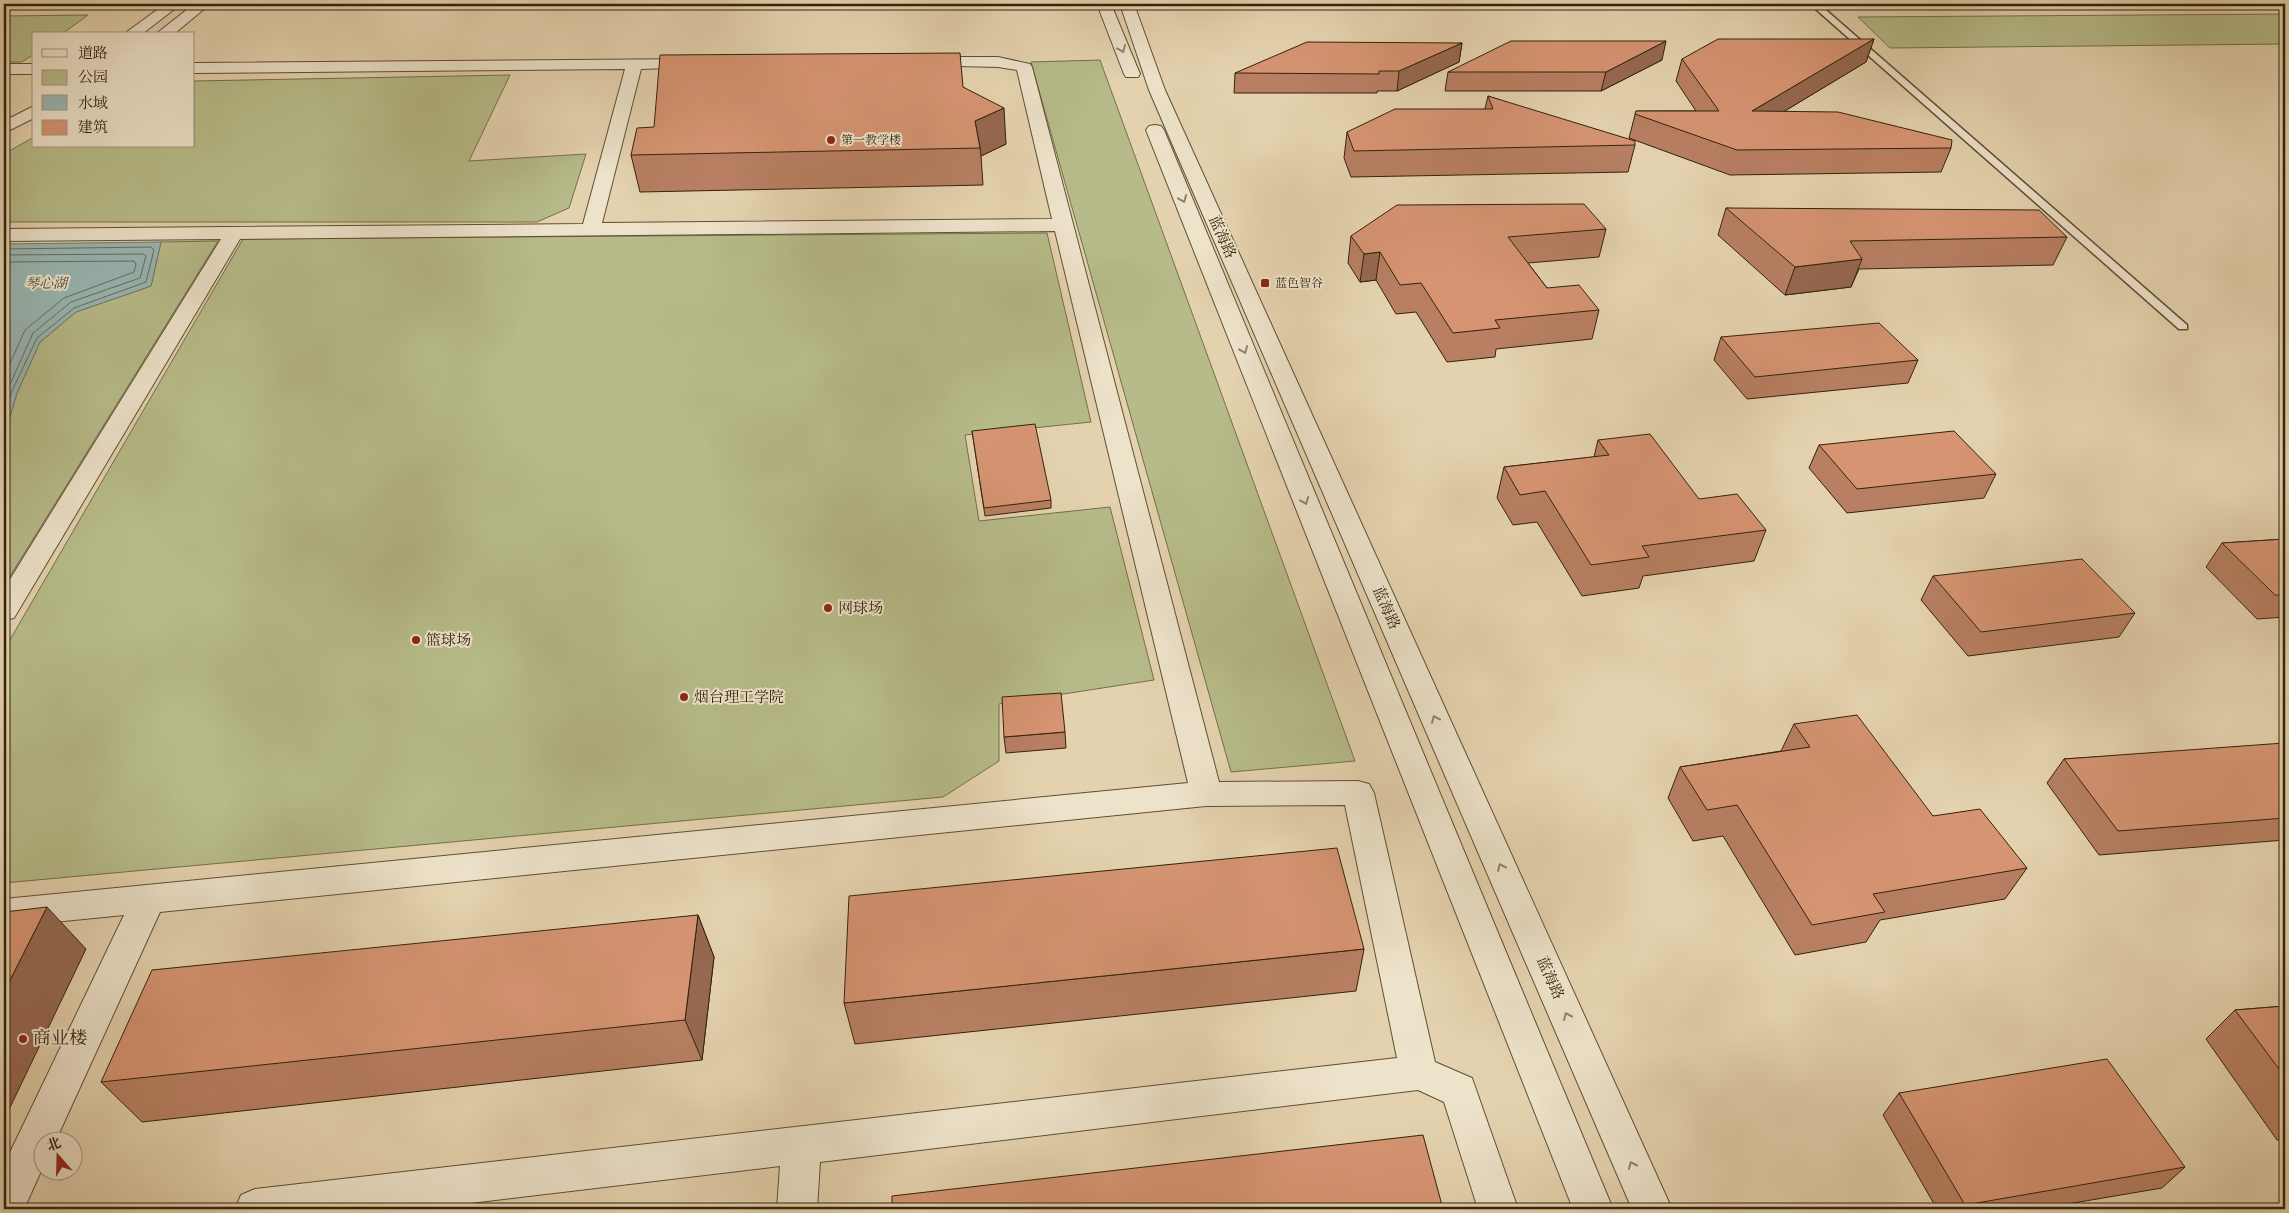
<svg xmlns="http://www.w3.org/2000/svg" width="2289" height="1213" font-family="'IM FELL English','Noto Serif SC',serif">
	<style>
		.green { fill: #b6bb89; stroke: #746f4a }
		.water { fill: #98b6b3; stroke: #6f7b70 }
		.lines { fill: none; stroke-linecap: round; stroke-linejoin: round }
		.shore { stroke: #656c60; stroke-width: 1 }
		.service-casing { stroke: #5e4f34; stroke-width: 3 }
		.minor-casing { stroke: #5e4f34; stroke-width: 2 }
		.tertiary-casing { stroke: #5e4f34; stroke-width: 2 }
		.service { fill: #ede2ca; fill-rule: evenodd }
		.minor { fill: #ede2ca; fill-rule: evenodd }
		.tertiary { fill: #ede2ca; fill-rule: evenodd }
		.wall { fill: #b87f62; stroke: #32230c }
		.shaded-wall { fill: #966850; stroke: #32230c }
		.building { fill: #d69472; stroke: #32230c }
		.oneway { stroke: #90826b }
		.poi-dot { fill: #8f2418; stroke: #ede2ca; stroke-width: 2 }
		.labels { text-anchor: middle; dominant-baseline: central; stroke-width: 4; stroke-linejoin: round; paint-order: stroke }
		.far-poi-label { font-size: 12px; fill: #32230c; stroke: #ede2ca; text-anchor: start }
		.far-water-label { font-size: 14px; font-style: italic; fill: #4c4836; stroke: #ede2ca }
		.street-label { font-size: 15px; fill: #32230c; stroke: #ede2ca }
		.poi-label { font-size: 15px; fill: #32230c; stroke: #ede2ca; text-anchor: start }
		.near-poi-label { font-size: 18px; fill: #32230c; stroke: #ede2ca; text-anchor: start }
	</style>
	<rect width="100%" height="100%" fill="#e4d2ae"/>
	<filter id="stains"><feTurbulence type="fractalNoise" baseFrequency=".004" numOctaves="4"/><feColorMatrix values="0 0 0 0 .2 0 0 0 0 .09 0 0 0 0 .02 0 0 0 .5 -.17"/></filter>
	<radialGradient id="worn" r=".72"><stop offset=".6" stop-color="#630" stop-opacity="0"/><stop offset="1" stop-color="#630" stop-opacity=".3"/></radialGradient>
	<g class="green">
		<path d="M2285,14v30l-395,4 -32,-31z"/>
		<path d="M88,15l-26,19h-28v20l-12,8h-18v-46z"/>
		<path d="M1100,60l255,701 -124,11 -200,-710z"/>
		<path d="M510,75l-41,86 117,-7 -17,54 -32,14h-533v-68l30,-17v9h160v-65z"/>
		<path d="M1047,233l44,189 -126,13 14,86 131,-14 44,173 -155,24v57l-56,36 -939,86v-233l239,-411z"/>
		<path d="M218,241l-214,345v-157l3,-2 10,-34 23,-51 36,-30 75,-26 10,-44z"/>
	</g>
	<path class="water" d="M161,242l-10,44 -75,26 -36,30 -23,51 -10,34 -3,2v-185z"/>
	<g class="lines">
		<g class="shore">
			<path d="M4,249l147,-2 3,3 -8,32 -72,26 -37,30 -25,53 -8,28"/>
			<path d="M4,255l139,-1 3,2 -6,22 -69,24 -38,31 -29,65"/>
			<path d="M4,262l130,-1 2,3 -2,8 -70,26 -39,32 -21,47"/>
		</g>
		<g class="service-casing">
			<path id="service" d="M1810,4h9l368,321v4h-8z"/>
		</g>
		<g class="minor-casing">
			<g id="minor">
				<path d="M165,4h16l-39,30h-18z"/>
				<path d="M194,4h16l-36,30h-18z"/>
				<path d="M923,57h75l32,7 2,3 187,715 139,-1 11,3 5,9 61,269 37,16 46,131h-40l-34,-107 -26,-12 -598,72 -3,47h-40l3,-43 -359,43h-186l6,-14 14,-6 1142,-131 -52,-253 -139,1 -1046,106 -104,228h-14v29l-18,40h-20v-44l120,-250 -120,12v-28l1184,-116 -133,-552 -815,8 -226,379 -10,2v-31l217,-350 -217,2v-12l579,-5 42,-155 -431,4v-10l503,-4 6,2 2,3 -2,3 -62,2 -39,154 450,-4 -35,-149 -19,-3 -81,-2 -2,-3z"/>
				<rect x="4" y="64" width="30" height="10"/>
				<path d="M34,106v12l-30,15v-12z"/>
			</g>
		</g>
		<g class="tertiary-casing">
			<g id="tertiary">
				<path d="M1097,4h14l29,70 -2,3h-12l-2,-3z"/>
				<path d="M1120,4h14l31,86 507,1119h-40l-483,-1119z"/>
				<path d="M1155,125l6,1 3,4 449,1079h-40l-427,-1079 3,-4z"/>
			</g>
		</g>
		<use href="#service" class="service"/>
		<use href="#minor" class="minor"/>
		<use href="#tertiary" class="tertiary"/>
	</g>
	<g class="wall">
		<path d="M1874,39l-8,23 -83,50 168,36 -10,24 -211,3 -101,-37 7,-27h60l-20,-30 6,-22z"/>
		<path d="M1462,43l-3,19 -62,29h-20v2h-143l1,-20z"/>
		<path d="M1662,60l-61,31h-156l3,-19z"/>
		<path d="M963,87l43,57 -25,12 2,29 -343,7 -9,-37 23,-28z"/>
		<path d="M1488,96l147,49 -7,27 -277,5 -7,-19 3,-26 138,-23z"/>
		<path d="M1726,208l341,29 -14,28 -194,4 -8,18 -66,8 -67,-60z"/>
		<path d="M1606,229l-7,28 -71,6 19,25 52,22 -7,29 -96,10 -1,8 -48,5 -31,-50 -20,2 -20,-34 -16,2 -12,-19 3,-27z"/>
		<path d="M1721,337l197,23 -10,23 -161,16 -33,-39z"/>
		<path d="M972,431l79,69v8l-66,8z"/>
		<path d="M1598,440l101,59 67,31 -12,31 -111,15 -4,12 -57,8 -45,-74 -24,3 -16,-27 7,-31 90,-10z"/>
		<path d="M1819,445l177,29 -12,24 -137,15 -38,-45z"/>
		<path d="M2285,539v78l-28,2 -51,-52 16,-24z"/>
		<path d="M1933,576l202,37 -16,24 -151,19 -47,-56z"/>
		<path d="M1794,724l139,92 94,52 -22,31 -125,21 -14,22 -71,13 -72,-119 -30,5 -25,-43 12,-31 101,-16z"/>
		<path d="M1065,732l1,16 -60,5 -2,-16z"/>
		<path d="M2285,745v95l-186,15 -52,-72 17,-24z"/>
		<path d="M698,915l16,42 -12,103 -560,62 -41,-40z"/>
		<path d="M1364,949l-8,42 -501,53 -11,-41z"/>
		<path d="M2285,1006v133l-8,1 -71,-101 29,-29z"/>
		<path d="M1899,1093l286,74 -23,21 -124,21h-101l-54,-94z"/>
	</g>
	<g class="shaded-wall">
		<path d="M1874,39l-8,23 -121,73 7,-24z"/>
		<path d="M1666,41l-4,19 -61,31 5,-19z"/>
		<path d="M1462,43l-3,19 -62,29 2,-20z"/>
		<path d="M1004,108l2,36 -25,12 -1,-8 -5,-27z"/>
		<path d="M1380,252l-4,28 -16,2 4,-28z"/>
		<path d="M1862,259l-11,28 -66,8 10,-28z"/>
		<path d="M47,907l39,42 -82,171v-128z"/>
		<path d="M698,915l16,42 -12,103 -17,-40z"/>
	</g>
	<g class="building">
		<path d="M1718,39h156l-122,72 86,1 114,28 -1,8 -214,2 -102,-36 1,-3h83l-37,-52z"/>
		<path d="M1511,41h155l-60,31h-158z"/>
		<path d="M1307,42l155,1 -63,28h-20v3l-144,-1z"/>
		<path d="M960,53l3,34 41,21 -29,13 5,27 -349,7 6,-27 17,-1 6,-72z"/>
		<path d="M1488,96l147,45v4l-281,6 -7,-19 48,-23h98z"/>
		<path d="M1584,204l22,25 -98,8 39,51 32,-3 20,25 -104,10 5,8 -47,5 -32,-50 -21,2 -20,-33 -16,2 -13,-18 46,-31z"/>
		<path d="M1726,208l313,2 28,27 -217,4 12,18 -67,8z"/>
		<path d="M1879,323l39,37 -163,17 -34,-40z"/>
		<path d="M1035,424l16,76 -67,8 -12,-77z"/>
		<path d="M1954,431l42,43 -139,15 -38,-44z"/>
		<path d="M1650,434l49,65 38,-5 29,36 -124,16 7,11 -58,8 -46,-74 -25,4 -16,-28 105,-12 -11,-15z"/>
		<path d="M2285,539v56h-10l-53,-52z"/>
		<path d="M2082,559l53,54 -154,19 -48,-56z"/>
		<path d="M1061,693l4,39 -61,5 -2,-40z"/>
		<path d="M1857,715l76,101 47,-7 47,59 -154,26 12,18 -73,13 -75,-120 -30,5 -27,-43 130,-20 -16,-23z"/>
		<path d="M2284,743l1,2v73l-167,13 -54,-72z"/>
		<path d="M1337,848l27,101 -520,54 5,-107z"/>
		<path d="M47,907l-43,85v-80z"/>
		<path d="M698,915l-13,105 -584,62 51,-112z"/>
		<path d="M2285,1006v71l-50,-67z"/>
		<path d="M2107,1059l78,108 -220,38 -66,-112z"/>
		<path d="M1423,1135l20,74h-551v-13z"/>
	</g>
	<defs><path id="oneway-chevron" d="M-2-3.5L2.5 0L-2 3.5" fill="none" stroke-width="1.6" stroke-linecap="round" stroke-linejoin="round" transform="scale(1.25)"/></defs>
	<g class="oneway">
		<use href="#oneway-chevron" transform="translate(1122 49) rotate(68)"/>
		<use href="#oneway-chevron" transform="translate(1183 199) rotate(68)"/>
		<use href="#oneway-chevron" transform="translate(1244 350) rotate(68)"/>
		<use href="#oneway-chevron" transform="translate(1305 501) rotate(68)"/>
		<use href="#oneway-chevron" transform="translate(1435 719) rotate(-114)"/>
		<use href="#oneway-chevron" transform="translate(1501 867) rotate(-114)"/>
		<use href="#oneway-chevron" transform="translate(1567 1016) rotate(-114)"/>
		<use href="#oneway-chevron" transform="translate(1632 1165) rotate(-114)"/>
	</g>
	<g class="poi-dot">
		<circle cx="831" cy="140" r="5"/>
		<rect x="1260" y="278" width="10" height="10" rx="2.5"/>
		<circle cx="828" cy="608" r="5"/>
		<circle cx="416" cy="640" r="5"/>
		<circle cx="684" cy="697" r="5"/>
		<circle cx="23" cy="1039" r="5"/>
	</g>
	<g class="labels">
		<g class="far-poi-label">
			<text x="841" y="140">第一教学楼</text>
			<text x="1275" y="283">蓝色智谷</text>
		</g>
		<g class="far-water-label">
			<text x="46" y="284">琴心湖</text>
		</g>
		<g class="street-label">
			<text transform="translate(1222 237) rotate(66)">蓝海路</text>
			<text transform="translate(1386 608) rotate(66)">蓝海路</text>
			<text transform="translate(1550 978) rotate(66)">蓝海路</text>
		</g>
		<g class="poi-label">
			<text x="838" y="608">网球场</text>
			<text x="426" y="640">篮球场</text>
			<text x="694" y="697">烟台理工学院</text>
		</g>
		<g class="near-poi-label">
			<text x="33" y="1039">商业楼</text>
		</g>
	</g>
	<rect width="2289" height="1213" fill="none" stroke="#e4d2ae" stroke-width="20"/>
	<rect x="5" y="5" width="2279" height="1203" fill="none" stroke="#32230c" stroke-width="2.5"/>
	<rect x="10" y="10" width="2269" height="1193" fill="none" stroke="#32230c"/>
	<rect x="32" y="32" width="162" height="115" fill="#ede2ca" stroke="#a2967e"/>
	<rect x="42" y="49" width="25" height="8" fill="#ede2ca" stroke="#a2967e"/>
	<text x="78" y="58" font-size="15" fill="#32230c">道路</text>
	<rect x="42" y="70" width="25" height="15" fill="#b6bb89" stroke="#a2967e"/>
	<text x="78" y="82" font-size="15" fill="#32230c">公园</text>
	<rect x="42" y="95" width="25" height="15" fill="#98b6b3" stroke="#a2967e"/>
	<text x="78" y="108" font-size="15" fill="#32230c">水域</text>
	<rect x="42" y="120" width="25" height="15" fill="#d69472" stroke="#a2967e"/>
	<text x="78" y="132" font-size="15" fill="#32230c">建筑</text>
	<g transform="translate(58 1156) rotate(340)"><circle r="24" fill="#ede2ca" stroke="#a2967e"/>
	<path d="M0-4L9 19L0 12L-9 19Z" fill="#8f2418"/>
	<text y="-8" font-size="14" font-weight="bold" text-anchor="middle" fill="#32230c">北</text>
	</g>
	<rect width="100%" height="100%" filter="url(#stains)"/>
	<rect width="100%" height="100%" fill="url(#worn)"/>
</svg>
